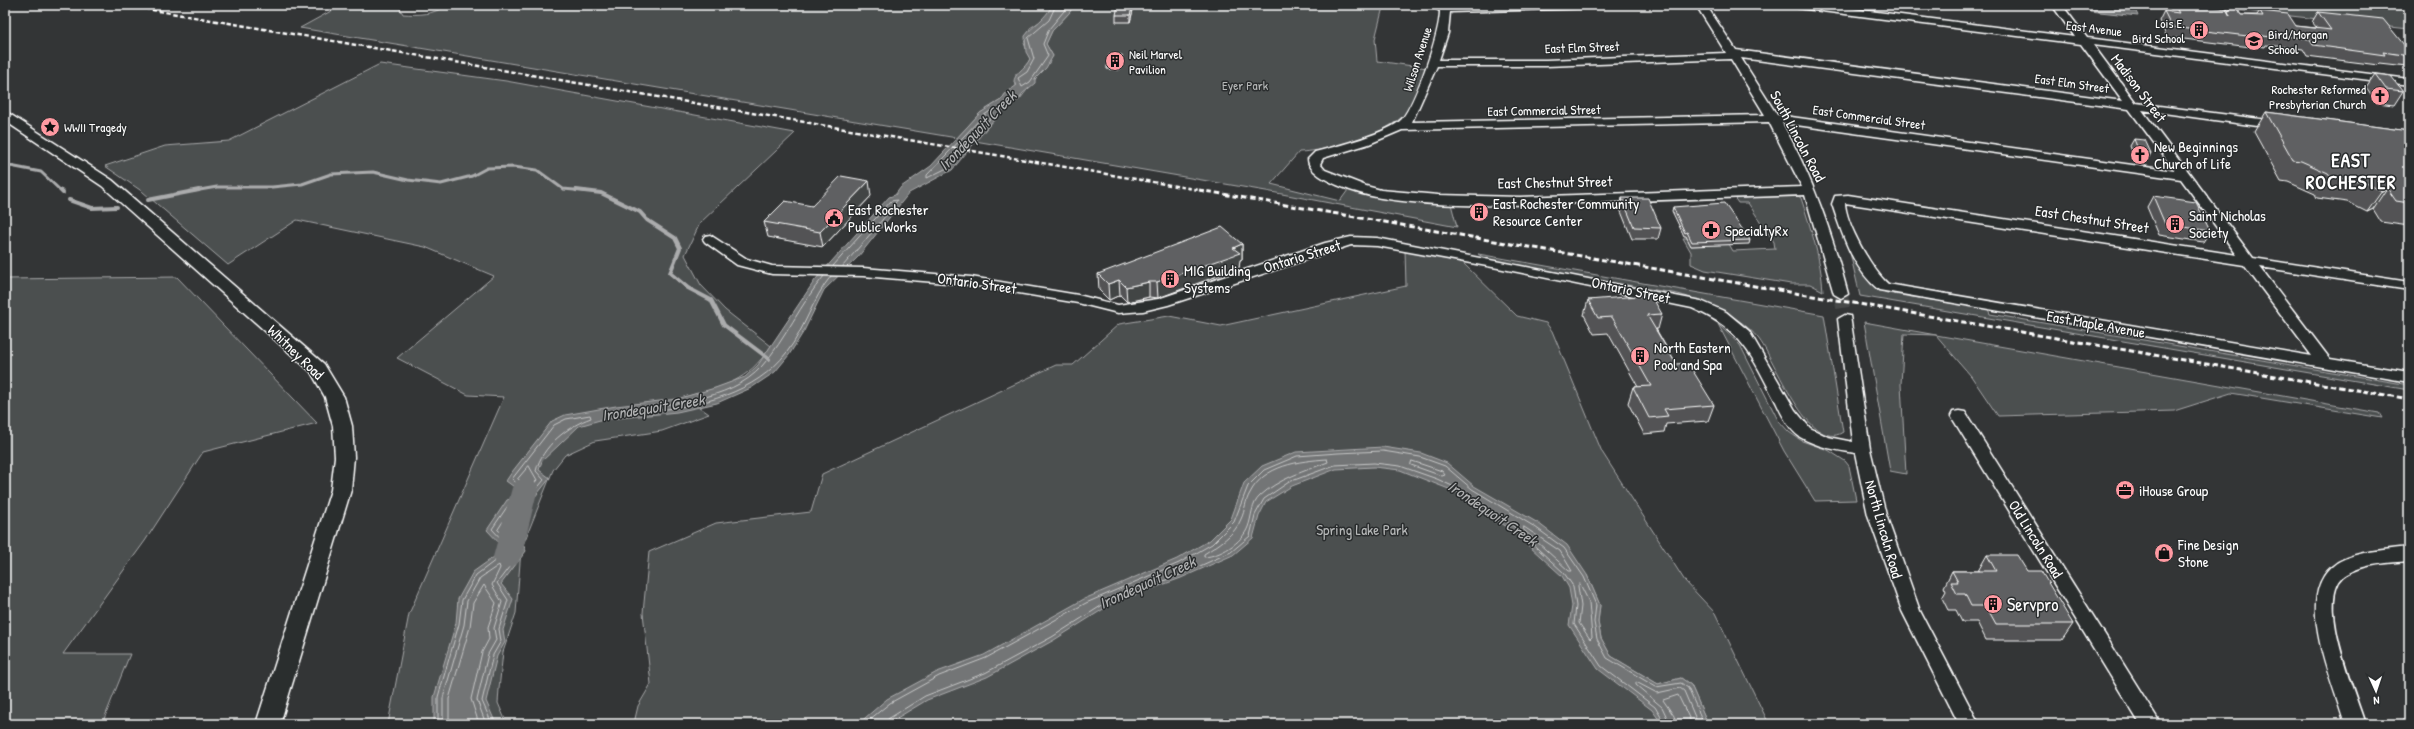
<svg xmlns="http://www.w3.org/2000/svg" width="2414" height="729" font-family="'Patrick Hand',sans-serif">
	<style>
		.green { fill: #4c4f50; stroke: #a6a7a8 }
		.water { fill: #737576; stroke: #abacad }
		.lines { fill: none; stroke-linecap: round; stroke-linejoin: round }
		.shore { stroke: #c7c8c8; stroke-width: 1 }
		.stream-far1 { stroke: #abacad; stroke-width: 3 }
		.stream { stroke: #abacad; stroke-width: 4 }
		.river { fill: #737576; fill-rule: evenodd }
		.minor-tunnel { stroke: #47494a; stroke-width: 14; stroke-dasharray: 14 7; stroke-linecap: butt }
		.minor-casing { stroke: #fff; stroke-width: 3 }
		.major-casing { stroke: #fff; stroke-width: 3 }
		.minor { fill: #2a2d2e; fill-rule: evenodd }
		.major { fill: #2a2d2e; fill-rule: evenodd }
		.rail-far1 { stroke: #fff; stroke-width: 2.5; stroke-dasharray: 4.5 2.5; stroke-linecap: butt }
		.rail { stroke: #fff; stroke-width: 3; stroke-dasharray: 5.5 3; stroke-linecap: butt }
		.wall { fill: #525354; stroke: #fff }
		.shaded-wall { fill: #424445; stroke: #fff }
		.building { fill: #5f6162; stroke: #fff }
		.labels { text-anchor: middle; dominant-baseline: central; stroke-width: 3; stroke-linejoin: round; paint-order: stroke }
		.far-poi-label { font-size: 13px; fill: #fff; stroke: #2a2d2e; text-anchor: start }
		.far-street-label { font-size: 13px; fill: #fff; stroke: #2a2d2e }
		.far-park-label { font-size: 13px; fill: #b7b9b9; stroke: #2a2d2e }
		.street-label { font-size: 15px; fill: #fff; stroke: #2a2d2e }
		.poi-label { font-size: 15px; fill: #fff; stroke: #2a2d2e; text-anchor: start }
		.park-label { font-size: 15px; fill: #b7b9b9; stroke: #2a2d2e }
		.water-label { font-size: 16px; font-style: italic; fill: #b2b3b4; stroke: #2a2d2e }
		.near-poi-label { font-size: 18px; fill: #fff; stroke: #2a2d2e; text-anchor: start }
		.district-label { font-size: 19px; font-weight: bold; letter-spacing: 1px; fill: #fff; stroke: #2a2d2e }
	</style>
	<rect width="100%" height="100%" fill="#333536"/>
	<filter id="ink" filterUnits="userSpaceOnUse"><feTurbulence type="fractalNoise" baseFrequency=".025" numOctaves="2"/><feDisplacementMap in="SourceGraphic" scale="8" xChannelSelector="R" yChannelSelector="G"/><feConvolveMatrix kernelMatrix="1 2 1 2 8 2 1 2 1" color-interpolation-filters="sRGB"/></filter>
	<g filter="url(#ink)">
		<g class="green">
			<path d="M342,5h56l5,9c15,1 31,1 43,-9h606l-5,12 -17,11 -6,15 6,16 -6,10 -8,5v13l-10,6 -5,7 -21,13 -23,25 -657,-110z"/>
			<path d="M1073,5h308l1,6 -7,28 2,22 50,7c-5,15 -12,38 -25,49 -23,20 -73,34 -103,35l-28,32 69,17 8,-11c34,9 68,12 103,14l6,23 -191,-36 -291,-50 33,-36 12,-6 33,-43 -7,-12 6,-13 18,-19z"/>
			<path d="M2191,5h218v24z"/>
			<path d="M380,64l126,17 289,52 -95,90 -15,32 16,30 24,25 46,36c-25,37 -45,39 -86,51l24,17 -47,17 -67,10 -30,14 -12,15 -32,80 -5,63 -13,39 -4,37 -1,14 9,21h-119l21,-110 95,-217 -36,-2 -71,-37 97,-82 -69,-29 -128,-27 -69,45 -85,-73 -38,-26 60,-20 64,-5z"/>
			<path d="M1798,196l3,2c10,31 20,61 22,93l-13,-7h-19l-86,-14 -14,-6v-12l-8,-14h4l4,8 38,-2 4,7 42,-2 -1,-7 -26,-39h-10l-2,-3 2,-2z"/>
			<path d="M1848,244l32,46 7,3 101,16 2,5 419,71v5l-549,-94z"/>
			<path d="M1405,249l57,13 55,54 29,7 6,8 50,121 83,129 30,32 54,111h-61l-17,-39 -10,-7 -23,6 -47,-28 -10,-18 -3,-16 2,-17 -13,-30 -6,57 111,92 -1058,-1 4,-17 13,-22 -8,-71 6,-61 67,-29 95,-11 11,-38 234,-109h17l46,-41 50,-8 52,10 185,-40z"/>
			<path d="M1478,254l346,61 19,117c-34,23 -69,-75 -85,-94 -20,-24 -52,-36 -80,-44l-178,-31 -12,-3z"/>
			<path d="M177,277l140,146 -114,29 -58,89 -82,113h67l-28,70h-97v-445z"/>
			<path d="M1864,322l72,13 443,78 3,5 -151,-25 -57,18 -176,5 -27,-40 -35,-41 -32,-1 -3,50 5,90 -16,-3z"/>
			<path d="M1718,324l22,21 38,75 11,12 13,9 26,9 17,11 4,5 7,34 -41,1 -31,-50z"/>
		</g>
		<g class="water">
			<path d="M1052,5h21l-3,7 -18,19 -6,13 7,12 -7,12 -11,11v4l-13,11 -2,5 -12,6 -13,13 -43,52 -43,23 -51,64 -34,33 -20,41 -15,24 -14,17 -24,16 -34,15 -40,9 -77,8 -21,6 -37,35 -3,9 11,8 -36,45 12,28 -25,33 12,15 -10,31 2,12 -8,14 -11,45 10,23h-62v-27l22,-74 2,-24 15,-27 28,-20v-7l-14,-15 20,-30 12,-4 2,-4 -15,-11 6,-9 40,-51 13,-6 51,-9 61,-7 38,-11 30,-11 13,-12 57,-85 74,-83 6,-2 6,-8 30,-21 49,-53 21,-13 5,-7 11,-8 -3,-2c-1,-9 11,-14 16,-24l-4,-7 -1,-16c9,-12 21,-17 27,-31z"/>
			<path d="M2088,5l47,4 3,7 -48,-5z"/>
			<path d="M1383,447l38,6 26,10 27,23 64,37 29,22 20,30 13,30 -2,17 3,16 10,18 47,28 23,-6 10,7 17,39h-46l-10,-14 -54,-41 -29,-44 3,-19 -3,-18 -7,-12 -53,-48 -28,-17 -22,-18 -59,-23 -26,-3 -38,2 -44,17 -26,16 -7,14 -6,22 -20,17 -52,23 -68,25 -59,37 -67,37 -60,23 -40,24h-29l29,-25 50,-27 47,-17 100,-56 93,-40 33,-19 21,-21 13,-36 18,-17 34,-14z"/>
		</g>
		<g class="lines">
			<g class="shore">
				<path d="M1056,5l-7,15 -21,18 6,21 -7,13 -9,6 4,9 8,-5 18,-26 -5,-12 6,-15 20,-24"/>
				<path d="M991,111l3,3 -45,53 -22,11v-3l56,-59z"/>
				<path d="M833,266l58,-65 6,-1c-1,5 -48,59 -55,67"/>
				<path d="M824,276c-24,28 -38,63 -62,90 -31,36 -100,39 -145,44l-5,1 -1,3c13,2 26,-1 39,-3 50,-5 105,-17 137,-59 18,-23 25,-53 44,-76"/>
				<path d="M1327,459l1,3c-23,9 -50,17 -68,34 -9,8 -8,21 -12,31 -6,16 -28,29 -44,30v-3c14,-9 31,-19 37,-35 4,-8 4,-18 9,-26 14,-28 49,-32 77,-34z"/>
				<path d="M1412,461l30,10 3,4 -3,1 -31,-11z"/>
				<path d="M529,466l8,14 -7,8 -12,-9z"/>
				<path d="M503,522l9,15 -1,3 -13,-10z"/>
				<path d="M1524,527l36,24 12,20h-3l-45,-41z"/>
				<path d="M1580,584l9,18 3,35 -2,2 -11,-16 2,-17 -3,-20z"/>
				<path d="M438,724v-27l21,-73 3,-24 14,-25 28,-21 1,-11 -13,-14 17,-25 12,-5 3,-5 -1,-5 -11,-10 42,-54 12,-6 24,-4 1,3c-23,8 -49,28 -55,53l8,9 -34,41 12,29 -25,33 11,17 -9,29 2,12 -8,14 -11,46 10,23"/>
				<path d="M443,724v-26l21,-73 3,-24 13,-23 19,-13 1,3 -8,17 10,17 -8,26 2,12 -8,14 -11,46 9,24"/>
				<path d="M449,724v-25l21,-72 3,-24 11,-18 12,18 -8,24 1,12 -7,13 -11,47 8,25"/>
				<path d="M864,724l26,-21 49,-27 47,-18 100,-55 93,-40 33,-19 22,-22 14,-36 16,-16 33,-14 41,-3 45,-2 37,6 25,9 27,23 63,38 29,21 20,29 12,28 -2,17 3,17 10,19 49,29 25,-4 7,5 16,36"/>
				<path d="M886,724l2,-5 37,-23 60,-23 67,-36 60,-38 68,-24 51,-23 19,-16 5,-21 9,-16 25,-17 46,-17 39,-2 26,3 37,13 24,11 23,18 28,17 52,48 9,13 3,20 -2,18 27,42 54,41 10,17"/>
				<path d="M1670,724l-8,-17 -26,-22v-3l21,11 23,-5 4,3 14,33"/>
				<path d="M1676,724l-2,-8 -11,-16 15,-5 14,29"/>
			</g>
			<g class="stream-far1">
				<path d="M5,165l36,7 20,19"/>
				<path d="M194,191l23,-4h55l30,-3 29,-10 42,-2 35,8 33,4 31,-8 15,-8 26,-1 24,3 26,19 23,2"/>
			</g>
			<g class="stream">
				<path d="M60,190l3,3"/>
				<path d="M576,190l25,3 39,19 7,8 28,18 5,10 -10,25 18,15 23,12 13,25 45,34"/>
				<path d="M69,200l23,8 25,-1"/>
				<path d="M148,200l51,-10"/>
			</g>
			<path class="river" d="M525,478l9,3 4,7 -17,69 -4,7 -10,4 -10,-4 -4,-7 19,-69 4,-7z"/>
			<path class="minor-tunnel" d="M1841,294l4,25"/>
			<g class="minor-casing">
				<g id="minor">
					<path d="M1429,5h172l-5,3 -146,4 -2,21 -9,27h107l180,-7 -30,-48h10l30,45 387,51 -42,-57 -283,-36 -5,-3h29l253,32 -23,-32h10l25,33 322,41v6l-316,-40 43,58 147,19 2,3 -6,4 -137,-19 111,148 156,24v8l-149,-23 70,92 79,13v10l-530,-92c-26,-21 -37,-56 -47,-86l3,-8 13,-1 389,60 -56,-76 -399,-56c31,55 50,110 66,171l-7,4 -7,-4 -29,-99c-75,3 -150,5 -224,8 -66,2 -135,6 -200,-5 -18,-3 -73,-18 -73,-39l7,-7c19,-5 75,-19 87,-33 14,-17 38,-86 38,-108zM1741,58l388,51 46,62 -398,-56zM1731,59l34,56 -353,7 25,-56h109zM1769,122l33,65 -282,10 -82,-2 -57,-5 -15,-4 -41,-16 -5,-6 3,-6 46,-14 33,-14zM1845,203l399,62 68,91 -424,-72c-16,-14 -42,-60 -43,-81z"/>
					<path d="M710,235l37,24 25,7 91,2 108,9 107,18 40,10 40,-6 167,-56 26,-6 26,1 324,63 25,11 23,19 46,79 15,18 18,9 25,5 -15,-123 7,-4 5,1 20,133 16,66 34,96 59,113h-20l-57,-113 -34,-96 -13,-62c-19,-3 -38,-6 -55,-16 -11,-7 -19,-24 -24,-35 -25,-47 -33,-72 -84,-94l-194,-40 -121,-22 -26,-1 -183,60 -25,6 -25,2 -40,-10 -107,-18 -108,-9 -91,-2 -35,-9 -32,-23 -2,-3 2,-3z"/>
					<path d="M1959,411l6,1 196,312h-21l-189,-308 2,-4z"/>
					<path d="M2409,547v14c-21,2 -43,2 -62,13 -35,20 9,120 18,150h-20c-11,-41 -52,-125 -12,-158 17,-15 54,-16 76,-19z"/>
				</g>
			</g>
			<g class="major-casing">
				<path id="major" d="M5,111l107,69 212,184 20,33 8,29 2,31 -3,33 -71,234h-24l75,-234 4,-33 -2,-31 -8,-29 -14,-25 -209,-186 -97,-65z"/>
			</g>
			<use href="#minor" class="minor"/>
			<use href="#major" class="major"/>
			<path class="rail-far1" d="M124,5l1081,186"/>
			<path class="rail" d="M1199,190l1210,209"/>
		</g>
		<g class="wall">
			<path d="M2172,5h29l40,10h16l3,-4 36,15 21,2 -5,-6 6,-10 91,39v12l-2,3 -27,-3 -2,2 -71,-9 -4,-7 -37,-4 -1,2 -13,-2 -1,2 -84,-10 -8,-16 5,-10 4,1z"/>
			<path d="M1133,10l-3,12h-14v-7z"/>
			<path d="M1122,58l-3,12 -12,-1v-3z"/>
			<path d="M2375,74l28,17 -9,14 -17,-2 -11,-16z"/>
			<path d="M2266,112l143,19v95l-28,-4 -8,-13 -6,3 -20,-10 -30,-4 -2,-4 -27,-12 -7,-1 -27,-49z"/>
			<path d="M2134,139l17,14 -4,8 -12,-2 -5,-13z"/>
			<path d="M871,196l-48,51 -55,-10 -4,-15 48,-16z"/>
			<path d="M2153,196l57,35 -7,11 -44,-7 -12,-28z"/>
			<path d="M1622,198l39,30 -3,11h-26l-12,-30z"/>
			<path d="M1673,207l77,33 -1,4 -58,2 -5,-10h-2l-12,-25z"/>
			<path d="M1242,244v15l-2,1 -1,8 -81,30 -9,-1 -22,5 -7,-7 -11,5 -10,-10 -1,-16z"/>
			<path d="M1588,300l74,14 -4,15h-2l20,35 38,41 -6,16 -42,3 -2,8 -20,2 -16,-31 5,-16h5l-30,-54 -14,1 -10,-19z"/>
			<path d="M1987,555l40,16 46,53 -11,16h-76l-9,-18h-15l-6,-12h-8l-6,-12 4,-7 -2,-4 8,-16h26z"/>
		</g>
		<g class="shaded-wall">
			<path d="M1133,5v5l-3,12v-7z"/>
			<path d="M1122,55v3l-3,12v-4z"/>
			<path d="M869,181l2,15 -48,51 -3,-15z"/>
			<path d="M2387,188l-14,21 -6,3 15,-21z"/>
			<path d="M1242,244v15l-2,1 -1,8 -81,30 -1,-16z"/>
			<path d="M1119,280l1,15 -11,5 -1,-16z"/>
			<path d="M1149,282v15l-22,5 -1,-15z"/>
		</g>
		<g class="building">
			<path d="M1118,5h15l-3,10h-14z"/>
			<path d="M2174,5h27l18,2 7,2 4,7 -2,-5 8,-5 5,9 22,1 -3,-5 28,3 8,12 35,4 -13,-18 65,7 26,32v5l-26,-4 2,3 -72,-10 -4,-6 -40,-5 2,3 -16,-2 1,2 -84,-10 -8,-16 15,2z"/>
			<path d="M1110,54l12,1 -3,11h-12z"/>
			<path d="M2375,74l16,2 12,15 -17,-2z"/>
			<path d="M2266,112l143,19v72l-13,-2 -9,-13 -5,3 -21,-10 -30,-4 -3,-4 -27,-12 -8,-1z"/>
			<path d="M2134,139l11,1 6,13 -12,-1z"/>
			<path d="M841,176l28,5 -49,51 -56,-10 21,-21 27,5z"/>
			<path d="M2153,196l43,6 14,29 -45,-7z"/>
			<path d="M1622,198h26l13,30 -27,-1z"/>
			<path d="M1724,203l26,37 -58,2 -5,-10 -2,1 -12,-26z"/>
			<path d="M1222,227l20,17 -9,4 7,5 -83,29h-8l-23,5 -7,-7 -11,4 -10,-10z"/>
			<path d="M1651,295l11,19 -15,1 29,49 12,-1 26,42 -50,4 4,7 -19,2 -16,-31 18,-1 -39,-69 -14,1 -10,-18z"/>
			<path d="M1987,555h30l10,16h14l32,53h-77l-10,-18h-15l-6,-12h-8l-6,-12h7l-6,-11h44z"/>
		</g>
	</g>
	<defs>
		<g id="building-disc" transform="scale(1)"><circle r="9.5" fill="#ff9aa2" stroke="#2a2d2e"/><path d="M-4-6H4V6H1V3H-1V6H-4ZM-2.5-4.3h1.7v1.8h-1.7ZM.8-4.3h1.7v1.8H.8ZM-2.5-1h1.7V.8h-1.7ZM.8-1h1.7V.8H.8Z" fill="#111"/></g>
		<g id="school-disc" transform="scale(1)"><circle r="9.5" fill="#ff9aa2" stroke="#2a2d2e"/><path d="M0-5L7-2L0 1L-7-2ZM-4 1L0 2.5L4 1V4Q0 6-4 4Z" fill="#111"/></g>
		<g id="church-disc" transform="scale(1)"><circle r="9.5" fill="#ff9aa2" stroke="#2a2d2e"/><path d="M-1.2-6h2.4v3.5h3.3v2.4h-3.3V6h-2.4V-.1h-3.3v-2.4h3.3Z" fill="#111"/></g>
		<g id="sight-disc" transform="scale(1)"><circle r="9.5" fill="#ff9aa2" stroke="#2a2d2e"/><path d="M0-6L1.8-2.2L6-1.7L2.9 1.2L3.7 5.4L0 3.3L-3.7 5.4L-2.9 1.2L-6-1.7L-1.8-2.2Z" fill="#111"/></g>
		<g id="civic-disc" transform="scale(1)"><circle r="9.5" fill="#ff9aa2" stroke="#2a2d2e"/><path d="M-.6-6.5H3V-4.5H.6V-3L4-1V1h2V6H-6V1h2V-1L-.6-3ZM-1.2 2.5V6h2.4V2.5Z" fill="#111"/></g>
		<g id="pharmacy-disc" transform="scale(1)"><circle r="9.5" fill="#ff9aa2" stroke="#2a2d2e"/><path d="M-2-6h4v4h4v4h-4v4h-4v-4h-4v-4h4Z" fill="#111"/></g>
		<g id="office-disc" transform="scale(1)"><circle r="9.5" fill="#ff9aa2" stroke="#2a2d2e"/><path d="M-6-3h4V-5.5h4V-3h4V5H-6ZM-1-4.5V-3h2v-1.5ZM-6 0V1H6V0Z" fill="#111"/></g>
		<g id="shop-disc" transform="scale(1)"><circle r="9.5" fill="#ff9aa2" stroke="#2a2d2e"/><path d="M-5-2.5h2.3a2.7 3.5 0 0 1 5.4 0H5L5.5 6h-11ZM-1.5-2.5h3a1.5 2.3 0 0 0-3 0Z" fill="#111"/></g>
	</defs>
	<g fill-rule="evenodd">
		<use href="#building-disc" x="2199" y="30"/>
		<use href="#school-disc" x="2254" y="41"/>
		<use href="#building-disc" x="1115" y="61"/>
		<use href="#church-disc" x="2380" y="96"/>
		<use href="#sight-disc" x="50" y="127"/>
		<use href="#church-disc" x="2140" y="155"/>
		<use href="#building-disc" x="1479" y="212"/>
		<use href="#civic-disc" x="834" y="218"/>
		<use href="#building-disc" x="2175" y="224"/>
		<use href="#pharmacy-disc" x="1711" y="230"/>
		<use href="#building-disc" x="1170" y="279"/>
		<use href="#building-disc" x="1640" y="356"/>
		<use href="#office-disc" x="2125" y="490"/>
		<use href="#shop-disc" x="2164" y="553"/>
		<use href="#building-disc" x="1993" y="604"/>
	</g>
	<g class="labels">
		<g class="far-poi-label">
			<text x="2185" y="23" text-anchor="end">Lois E.<tspan x="2185" dy="15">Bird School</tspan></text>
			<text x="2268" y="34">Bird/Morgan<tspan x="2268" dy="15">School</tspan></text>
			<text x="1129" y="54">Neil Marvel<tspan x="1129" dy="15">Pavilion</tspan></text>
			<text x="2366" y="89" text-anchor="end">Rochester Reformed<tspan x="2366" dy="15">Presbyterian Church</tspan></text>
			<text x="64" y="127">WWII Tragedy</text>
		</g>
		<g class="far-street-label">
			<text transform="translate(2094 28) rotate(7)">East Avenue</text>
			<text transform="translate(1582 47) rotate(-2)">East Elm Street</text>
			<text transform="translate(1417 59) rotate(-72)">Wilson Avenue</text>
			<text transform="translate(2072 83) rotate(8)">East Elm Street</text>
			<text transform="translate(1544 110) rotate(-1)">East Commercial Street</text>
			<text transform="translate(1869 117) rotate(8)">East Commercial Street</text>
		</g>
		<g class="far-park-label">
			<text x="1245" y="85">Eyer Park</text>
		</g>
		<g class="street-label">
			<text transform="translate(2139 88) rotate(53)">Madison Street</text>
			<text transform="translate(1798 136) rotate(62)">South Lincoln Road</text>
			<text transform="translate(1555 182) rotate(-1)">East Chestnut Street</text>
			<text transform="translate(2092 219) rotate(9)">East Chestnut Street</text>
			<text transform="translate(1302 256) rotate(-17)">Ontario Street</text>
			<text transform="translate(977 283) rotate(8)">Ontario Street</text>
			<text transform="translate(1631 290) rotate(12)">Ontario Street</text>
			<text transform="translate(2096 324) rotate(10)">East Maple Avenue</text>
			<text transform="translate(296 352) rotate(44)">Whitney Road</text>
			<text transform="translate(1884 529) rotate(74)">North Lincoln Road</text>
			<text transform="translate(2036 539) rotate(58)">Old Lincoln Road</text>
		</g>
		<g class="poi-label">
			<text x="2154" y="146">New Beginnings<tspan x="2154" dy="17">Church of Life</tspan></text>
			<text x="1493" y="203">East Rochester Community<tspan x="1493" dy="17">Resource Center</tspan></text>
			<text x="848" y="209">East Rochester<tspan x="848" dy="17">Public Works</tspan></text>
			<text x="2189" y="215">Saint Nicholas<tspan x="2189" dy="17">Society</tspan></text>
			<text x="1725" y="230">SpecialtyRx</text>
			<text x="1184" y="270">MIG Building<tspan x="1184" dy="17">Systems</tspan></text>
			<text x="1654" y="347">North Eastern<tspan x="1654" dy="17">Pool and Spa</tspan></text>
			<text x="2139" y="490">iHouse Group</text>
			<text x="2178" y="544">Fine Design<tspan x="2178" dy="17">Stone</tspan></text>
		</g>
		<g class="park-label">
			<text x="1362" y="529">Spring Lake Park</text>
		</g>
		<g class="water-label">
			<text transform="translate(977 130) rotate(-46)">Irondequoit Creek</text>
			<text transform="translate(653 407) rotate(-9)">Irondequoit Creek</text>
			<text transform="translate(1493 513) rotate(34)">Irondequoit Creek</text>
			<text transform="translate(1147 582) rotate(-25)">Irondequoit Creek</text>
		</g>
		<g class="near-poi-label">
			<text x="2007" y="604">Servpro</text>
		</g>
		<g class="district-label">
			<text x="2351" y="160">EAST<tspan x="2351" dy="22">ROCHESTER</tspan></text>
		</g>
	</g>
	<rect width="2414" height="729" fill="none" stroke="#2a2d2e" stroke-width="20"/>
	<rect x="10" y="10" width="2394" height="709" fill="none" stroke="#fff" stroke-width="1.5" filter="url(#ink)"/>
	<g transform="translate(2376 691) rotate(177)" stroke="#2a2d2e" stroke-width="3" paint-order="stroke">
	<path d="M0-3L7 15L0 10L-7 15Z" fill="#ffffff"/>
	<text y="-6" font-size="11" font-weight="bold" text-anchor="middle" fill="#ffffff">N</text>
	</g>
</svg>
